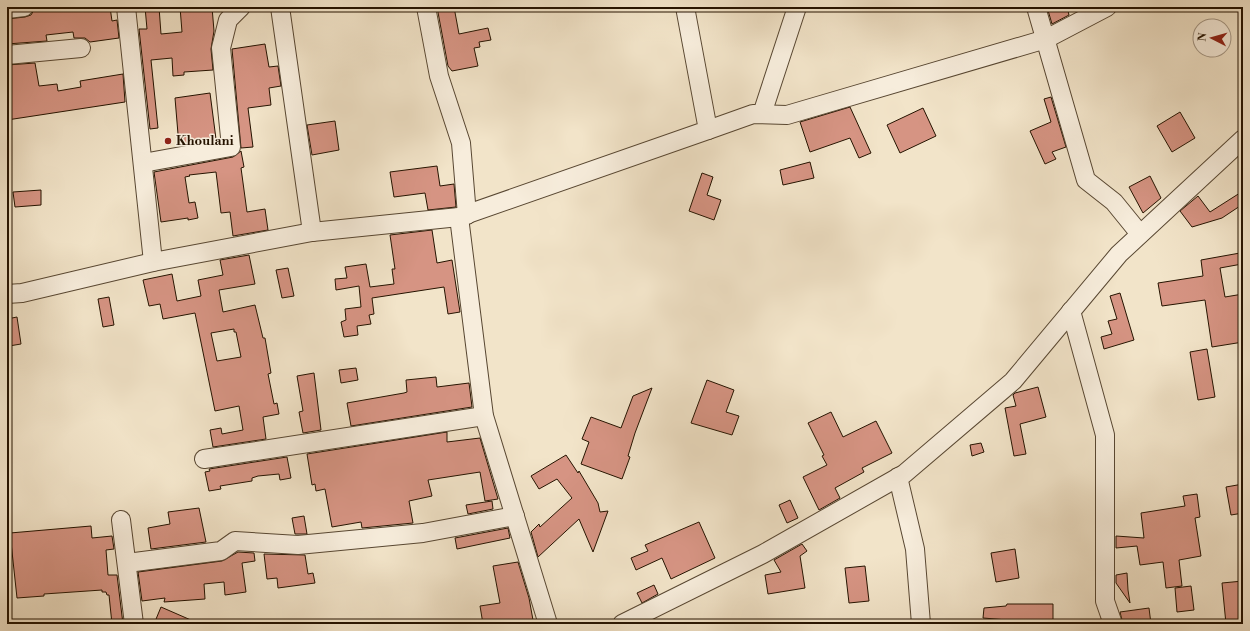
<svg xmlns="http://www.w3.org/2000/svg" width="1250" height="631" font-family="'Libre Bodoni',serif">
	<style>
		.building { fill: #d69483; stroke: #251300; fill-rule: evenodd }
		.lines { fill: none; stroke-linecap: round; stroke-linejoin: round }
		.minor-casing { stroke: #584732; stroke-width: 20 }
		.minor { stroke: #f7eddc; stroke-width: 18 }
		.poi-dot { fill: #8f2418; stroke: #f7eddc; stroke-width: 1.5 }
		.labels { text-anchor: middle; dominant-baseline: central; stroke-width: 3; stroke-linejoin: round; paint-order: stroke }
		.poi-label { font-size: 13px; font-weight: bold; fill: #251300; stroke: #f7eddc; text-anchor: start }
	</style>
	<rect width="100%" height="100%" fill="#f2e4c9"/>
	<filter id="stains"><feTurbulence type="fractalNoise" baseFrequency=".005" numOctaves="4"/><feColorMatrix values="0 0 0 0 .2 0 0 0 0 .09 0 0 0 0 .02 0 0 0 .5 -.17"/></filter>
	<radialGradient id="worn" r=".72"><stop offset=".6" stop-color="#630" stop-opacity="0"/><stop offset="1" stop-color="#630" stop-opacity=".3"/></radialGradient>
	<g class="building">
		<path d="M56,7h54l2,14 5,-1 2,18 -29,4 -5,-4h-11l-1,-6 -27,3 1,6 -40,3v-25l18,-2 6,-2 3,-5z"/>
		<path d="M145,7h14l2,27 21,-2 -2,-25h32l2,24 -3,18 2,21 -29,2v3l-11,1 -1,-18 -21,2 7,68 -8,1 -11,-100h8z"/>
		<path d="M437,7h17l5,27 29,-6 3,12 -12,2 1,5 -6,1 4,18 -26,5 -4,-5z"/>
		<path d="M1047,7h20l2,8 -17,9z"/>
		<path d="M265,44l4,23 9,-1 3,20 -12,2 2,17 -23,3 5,39 -12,1 -9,-99z"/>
		<path d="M35,63l4,23 18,-2 1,7 23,-4 -1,-6 43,-7 2,28 -118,18v-19h2l-2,-36z"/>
		<path d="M210,93l6,46 -37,7 -4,-48z"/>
		<path d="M1051,97l15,50 -14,5 4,7 -11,5 -15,-33 21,-9 -7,-23z"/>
		<path d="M850,107l21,46 -12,5 -9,-20 -40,14 -10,-30z"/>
		<path d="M923,108l13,28 -36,17 -13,-28z"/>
		<path d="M1180,112l15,26 -23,14 -15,-26z"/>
		<path d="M335,121l4,29 -27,5 -5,-30z"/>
		<path d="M241,151l3,16 -3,1 6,44 18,-3 3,21 -35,6 -3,-24 -9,1 -5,-41 -27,3 1,1 -5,1 4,26 6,-1 3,16 -10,2v-2l-27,4 -7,-50 79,-15z"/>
		<path d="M810,162l4,16 -31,7 -3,-15z"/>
		<path d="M437,166l3,20 14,-2 2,23 -28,3 -3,-17 -31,4 -4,-25z"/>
		<path d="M702,173l11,4 -6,18 14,5 -7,20 -25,-9z"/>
		<path d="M1150,176l11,22 -18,15 -14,-26z"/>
		<path d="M41,190v15l-26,2 -2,-15z"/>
		<path d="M1243,191v13l-21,14 -30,9 -12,-16 18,-15 12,16z"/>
		<path d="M432,230l5,33 15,-3 8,52 -12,2 -4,-27 -72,11 2,16 -5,1 2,9 -14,2 1,9 -14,2 -3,-15 5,-2 -1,-11 16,-2 -2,-21 -23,4 -1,-11 12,-1 -2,-11 21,-3 4,23 24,-3 -2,-15h3l-5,-34z"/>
		<path d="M1240,253l2,11 -22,4 5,29 18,-3v48l-31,5 -7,-47 -43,6 -4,-23 45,-7 -2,-16z"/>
		<path d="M249,255l6,29 -36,6 4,22 32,-7 8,33h2l6,35 -3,1 6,30 3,-1 2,11 -16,3 3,22 -53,8 -3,-17 11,-2 1,6 21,-4 -4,-24 -24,5 -20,-98 -32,6 -3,-15 -11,2 -6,-26 29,-6 5,27 24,-5 -3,-16 25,-5 -3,-15zM234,329v3h2l5,25 -24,4 -6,-28z"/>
		<path d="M288,268l6,28 -12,2 -6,-28z"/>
		<path d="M1120,293l14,47 -30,9 -3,-12 11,-3 -4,-13 9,-2 -7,-23z"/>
		<path d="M109,297l5,28 -11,2 -5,-28z"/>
		<path d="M17,317l4,27 -12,2 -2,-27z"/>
		<path d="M1207,349l8,48 -17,3 -8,-48z"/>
		<path d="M356,368l2,12 -17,3 -2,-13z"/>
		<path d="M314,373l7,57 -18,3 -4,-21 4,-1 -6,-35z"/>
		<path d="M436,377l1,10 32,-4 3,24 -121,19 -4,-23 57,-10 3,-1 -1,-12z"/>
		<path d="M707,380l27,10 -8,22 13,4 -7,19 -41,-12z"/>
		<path d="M1038,387l8,30 -26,7 6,30 -12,2 -9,-48 11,-2 -3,-11 2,-2z"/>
		<path d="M652,388l-17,45 -7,23 2,1 -8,22 -41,-15 8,-22 -7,-3 9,-22 30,11 12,-32z"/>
		<path d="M831,412l12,25 33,-16 16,32 -30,15 2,4 -29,16 5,10 -21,12 -16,-33 24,-12 -5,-9 2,-1 -16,-32z"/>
		<path d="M447,432v10l33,-4 18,61 -13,2 -5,-29 -52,8 4,16 -23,5 4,22 -51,5 -1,-6 -29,5 -7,-38 -9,2 -1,-7 -3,1 -5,-31z"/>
		<path d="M981,443l3,9 -12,4 -2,-11z"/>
		<path d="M566,455l12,18 1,-2 19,32 2,9 8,-1 -15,41 -14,-33 -41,38 -7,-25 8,-8 1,3 32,-29 -15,-19 -18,10 -8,-13z"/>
		<path d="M287,457l4,21 -11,2 -1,-6 -21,2 -6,2v3l-32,5 1,3 -12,2 -4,-19 5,-1 -1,-2z"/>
		<path d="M1243,484v29l-12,2 -5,-28z"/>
		<path d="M1197,494l3,23 -5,1 6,38 -22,4 3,26 -16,2 -3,-26 -23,3 -3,-19 -21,2v-12l28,2 -3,-25 44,-7 -2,-10z"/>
		<path d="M790,500l8,18 -11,5 -8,-18z"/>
		<path d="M492,501l1,8 -25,5 -2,-9z"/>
		<path d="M199,508l7,34 -55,7 -3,-21 22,-4 -2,-12z"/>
		<path d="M304,516l3,18h-12l-3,-16z"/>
		<path d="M699,522l16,36 -44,21 -9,-21 -26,12 -5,-12 17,-7 -3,-6z"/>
		<path d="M91,526l1,12 20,-2 2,13 -8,1 2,25h9l6,49h-11l-3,-29h-2l-1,-3h-4v-2l-58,4v2l-27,2 -7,-65z"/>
		<path d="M508,528l2,10 -53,11 -2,-11z"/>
		<path d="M802,544l5,7 -7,5 5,32 -37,6 -3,-19 16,-3 -7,-12z"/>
		<path d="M1015,549l4,29 -23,4 -5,-29z"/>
		<path d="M238,552l16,1 1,8 -13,2 4,29 -21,3 -1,-13 -20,2 1,15 -41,3 1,-4 -23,3 -4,-29 84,-11z"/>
		<path d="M264,554l41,1 3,19 5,-1 2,10 -37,5 -1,-10 -10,1z"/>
		<path d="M518,562l11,36 4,22 -26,4h-24l-3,-18 20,-3 -7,-37z"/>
		<path d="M865,566l4,35 -20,2 -4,-35z"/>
		<path d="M1127,573l1,17 2,13 -14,-20v-8z"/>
		<path d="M1243,581v43h-17l-4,-41z"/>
		<path d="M654,585l4,9 -16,9 -5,-10z"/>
		<path d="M1191,586l3,24 -17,2 -2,-24z"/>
		<path d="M1007,604h46v20h-21v-2l-49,-4 1,-10 22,-2z"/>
		<path d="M161,607l39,17h-46z"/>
		<path d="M1149,608l2,16h-28l-3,-12z"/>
	</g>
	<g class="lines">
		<g class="minor-casing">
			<g id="minor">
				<path d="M126,7l27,255"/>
				<path d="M280,7l32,225"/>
				<path d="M426,7l13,69 22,67 6,72"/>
				<path d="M1036,7l50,173 28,22 26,32"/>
				<path d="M7,9l17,-2"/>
				<path d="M7,55l74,-7"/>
				<path d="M762,114l35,-107"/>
				<path d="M708,130l45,-16 34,1 259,-76 61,-32"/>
				<path d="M143,163l88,-16 -10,-99 7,-28 13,-13"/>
				<path d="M459,217l25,199 64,208"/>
				<path d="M7,294l15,-1 131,-31 159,-30 147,-15 249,-87 -23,-123"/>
				<path d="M1071,311l34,124v166l8,23"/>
				<path d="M204,459l280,-43"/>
				<path d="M898,477l17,72 6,75"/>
				<path d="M121,520l13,104"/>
				<path d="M127,563l94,-12 14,-10 63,4 125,-12 92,-17"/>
				<path d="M622,624l141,-70 141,-80 109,-93 106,-127 124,-115"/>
			</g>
		</g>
		<use href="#minor" class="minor"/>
	</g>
	<circle class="poi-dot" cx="168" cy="141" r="4"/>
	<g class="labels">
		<g class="poi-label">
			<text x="176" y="141">Khoulani</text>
		</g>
	</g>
	<rect width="1250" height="631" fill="none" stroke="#f2e4c9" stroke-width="24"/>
	<rect x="8" y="8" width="1234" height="615" fill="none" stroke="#251300" stroke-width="2"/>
	<rect x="12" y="12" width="1226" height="607" fill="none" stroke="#251300"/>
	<g transform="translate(1212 38) rotate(276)"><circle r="19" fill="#f7eddc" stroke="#a39684"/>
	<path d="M0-3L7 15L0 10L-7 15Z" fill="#8f2418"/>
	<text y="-6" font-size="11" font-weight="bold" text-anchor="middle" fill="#251300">N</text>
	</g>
	<rect width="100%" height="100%" filter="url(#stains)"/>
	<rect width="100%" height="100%" fill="url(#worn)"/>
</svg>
